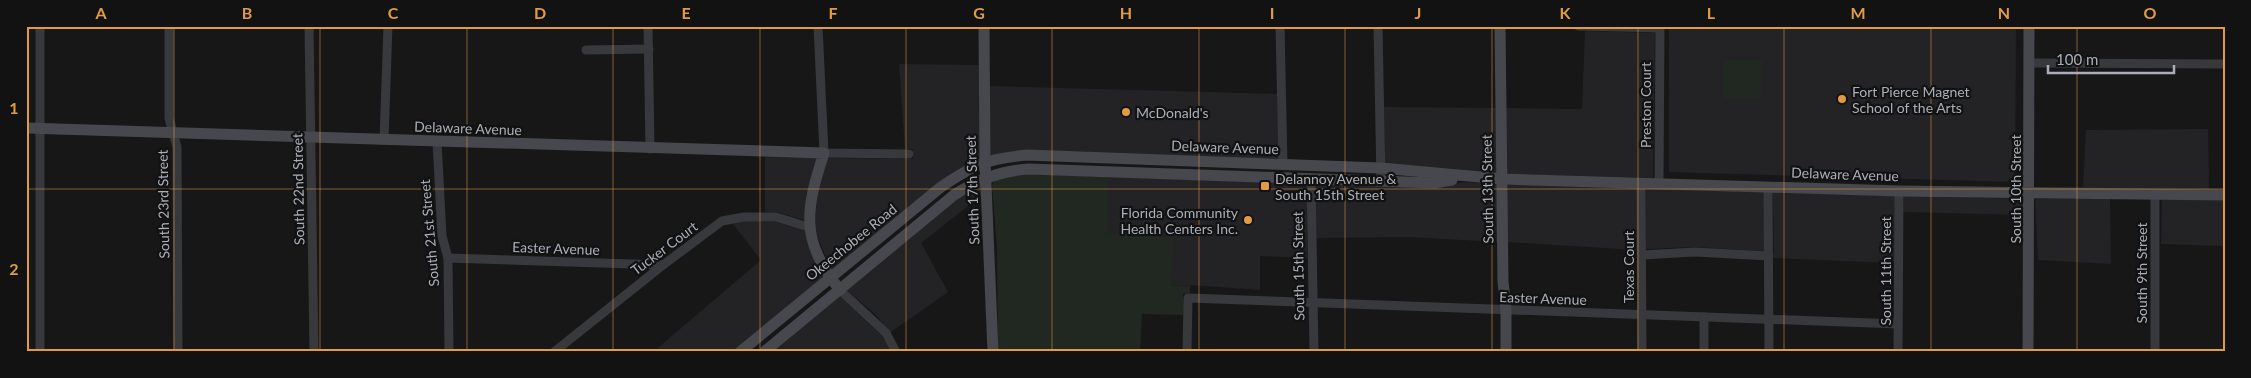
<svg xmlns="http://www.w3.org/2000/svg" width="2251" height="378" font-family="Lato,sans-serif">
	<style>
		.built { fill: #232325 }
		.green { fill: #212821 }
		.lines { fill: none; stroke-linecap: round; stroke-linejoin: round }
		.street { stroke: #38393d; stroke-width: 9 }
		.secondary { stroke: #46484d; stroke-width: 11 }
		.grid { fill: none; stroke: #e29b45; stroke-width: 1; stroke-opacity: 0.55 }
		.poi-dot { fill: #e29b45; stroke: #121213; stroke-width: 2 }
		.labels { text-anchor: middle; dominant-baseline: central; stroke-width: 4.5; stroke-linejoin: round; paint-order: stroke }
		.poi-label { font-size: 14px; fill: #aaafb7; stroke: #121213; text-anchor: start }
		.street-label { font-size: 14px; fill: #aaafb7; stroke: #121213 }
		.neatline { fill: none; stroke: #e29b45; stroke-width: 2 }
		.grid-label { font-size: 16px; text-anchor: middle; font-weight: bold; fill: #e29b45 }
	</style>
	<rect width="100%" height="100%" fill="#171718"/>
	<g class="built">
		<path d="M1669,26h347l-1,156 -346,-10z"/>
		<path d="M1585,31l70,2 -2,145 -147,-4 -1,-66 77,1z"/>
		<path d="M899,64l81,1v93l-11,4 -30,21 -107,88 -19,-44 2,-33 12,-36 86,1v-10h-8z"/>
		<path d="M989,86l288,8 2,65 -251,-9 -38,6z"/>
		<path d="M1384,107l113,1v66l-112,-10z"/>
		<path d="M2208,129l1,60 16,1 -190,-1 48,-2 3,-57z"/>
		<path d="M765,157l52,1 -10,34 -3,28 -27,-8h-12z"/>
		<path d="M1108,177l199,7v74l-47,-2v34l-70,-5 -19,1 -63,-53z"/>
		<path d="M1464,182l33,2 1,58 -90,-5 -92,1 -1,-54 119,4z"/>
		<path d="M982,184l1,10 -62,49 27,49 -57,40v2l-15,-19 -29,-25 109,-90z"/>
		<path d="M1506,184l131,4v62l-130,-8z"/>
		<path d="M1646,188l118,4 1,59 -70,-4 -49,2z"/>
		<path d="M1773,192l122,4 -1,67 -120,-5z"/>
		<path d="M1904,196l122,3v16l-123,-3z"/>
		<path d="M2035,199h75l1,65 -73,-4z"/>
		<path d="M2162,200h63v46l-64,-2z"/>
		<path d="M744,221l32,1 29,9 20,46 -93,75h-79l108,-92 -28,-36z"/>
		<path d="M840,296l42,40 9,16h-120z"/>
	</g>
	<g class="green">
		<path d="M1723,60h39l-1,38h-38z"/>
		<path d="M1029,174l79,3v56l66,5 -3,48 19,-1v8l-7,1v21l-41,-1 -2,38h-142l-1,-105 -5,-61 2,-7z"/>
	</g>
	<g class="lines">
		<g class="street">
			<path d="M40,26v326"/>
			<path d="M169,26v92l8,29 1,205"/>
			<path d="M309,26l5,326"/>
			<path d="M648,26l2,123"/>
			<path d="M818,26l6,127 85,1"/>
			<path d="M1280,26l3,138"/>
			<path d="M1378,26l3,155"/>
			<path d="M1578,26l82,2"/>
			<path d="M586,50l63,-1"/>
			<path d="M2029,63l196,1"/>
			<path d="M384,140l4,-114"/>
			<path d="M437,141l5,95 6,22 1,94"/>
			<path d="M1311,179l3,173"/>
			<path d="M1641,183l1,169"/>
			<path d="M1659,184l1,-158"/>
			<path d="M1768,187l1,165"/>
			<path d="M1642,255l53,-3 74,4"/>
			<path d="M448,258l215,7"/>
			<path d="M840,290l46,43 10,19"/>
			<path d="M554,352l109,-87 59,-44 22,-4h32l32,10"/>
			<path d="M1187,352l1,-54 710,26"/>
			<path d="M1704,352v-35"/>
			<path d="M1898,352l1,-161"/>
			<path d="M2155,352v-157"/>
		</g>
		<g class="secondary">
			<path d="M984,26l1,135 8,191"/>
			<path d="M1500,26l3,255 3,30v41"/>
			<path d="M26,128l798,25c-19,58 -24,87 16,137"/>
			<path d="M740,352l201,-165c34,-23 45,-28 86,-32l354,13 121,11 397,12 326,4"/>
			<path d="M764,352l190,-157c25,-16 46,-24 75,-26l405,14 18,-3"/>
			<path d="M2028,352l1,-326"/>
		</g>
	</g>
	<path class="grid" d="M174,26v326M320,26v326M467,26v326M613,26v326M760,26v326M906,26v326M1052,26v326M1199,26v326M1345,26v326M1492,26v326M1638,26v326M1784,26v326M1931,26v326M2077,26v326M26,189h2199"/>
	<g class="poi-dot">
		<circle cx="1842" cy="99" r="5"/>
		<circle cx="1126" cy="112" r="5"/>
		<rect x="1260" y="181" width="10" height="10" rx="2.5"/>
		<circle cx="1248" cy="220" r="5"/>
	</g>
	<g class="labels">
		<g class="poi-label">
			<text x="1852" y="91">Fort Pierce Magnet<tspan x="1852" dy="16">School of the Arts</tspan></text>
			<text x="1136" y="112">McDonald's</text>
			<text x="1275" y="178">Delannoy Avenue &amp;<tspan x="1275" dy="16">South 15th Street</tspan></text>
			<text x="1238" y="212" text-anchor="end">Florida Community<tspan x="1238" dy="16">Health Centers Inc.</tspan></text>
		</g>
		<g class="street-label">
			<text transform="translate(1645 105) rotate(-90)">Preston Court</text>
			<text transform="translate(468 128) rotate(2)">Delaware Avenue</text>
			<text transform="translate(1225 147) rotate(2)">Delaware Avenue</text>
			<text transform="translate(1845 174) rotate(2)">Delaware Avenue</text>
			<text transform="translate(298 189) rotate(-91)">South 22nd Street</text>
			<text transform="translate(1487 189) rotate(-91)">South 13th Street</text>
			<text transform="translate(2015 189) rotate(-90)">South 10th Street</text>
			<text transform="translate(972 190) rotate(-92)">South 17th Street</text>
			<text transform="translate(163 204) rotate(-91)">South 23rd Street</text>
			<text transform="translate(429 233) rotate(-95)">South 21st Street</text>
			<text transform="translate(851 242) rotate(-39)">Okeechobee Road</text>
			<text transform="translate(556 248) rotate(2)">Easter Avenue</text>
			<text transform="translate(664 248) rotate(-37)">Tucker Court</text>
			<text transform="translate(1298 266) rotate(-91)">South 15th Street</text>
			<text transform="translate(1628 267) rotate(-90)">Texas Court</text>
			<text transform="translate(1885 271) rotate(-90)">South 11th Street</text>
			<text transform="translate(2141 273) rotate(-90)">South 9th Street</text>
			<text transform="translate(1543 298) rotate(2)">Easter Avenue</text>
		</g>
	</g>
	<rect width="2251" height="378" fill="none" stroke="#121213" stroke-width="55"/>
	<path d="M2048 65v8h126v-8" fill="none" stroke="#aaafb7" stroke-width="2.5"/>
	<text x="2056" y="65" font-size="15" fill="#aaafb7" stroke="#121213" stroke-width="4" paint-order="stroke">100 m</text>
	<rect x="28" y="28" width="2196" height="322" class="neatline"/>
	<g class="grid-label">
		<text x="101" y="19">A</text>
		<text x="247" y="19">B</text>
		<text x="393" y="19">C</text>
		<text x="540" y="19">D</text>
		<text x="686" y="19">E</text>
		<text x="833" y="19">F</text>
		<text x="979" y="19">G</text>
		<text x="1126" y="19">H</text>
		<text x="1272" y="19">I</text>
		<text x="1418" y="19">J</text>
		<text x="1565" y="19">K</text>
		<text x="1711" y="19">L</text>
		<text x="1858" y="19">M</text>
		<text x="2004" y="19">N</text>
		<text x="2150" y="19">O</text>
		<text x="14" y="114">1</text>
		<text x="14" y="275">2</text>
	</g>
</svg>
